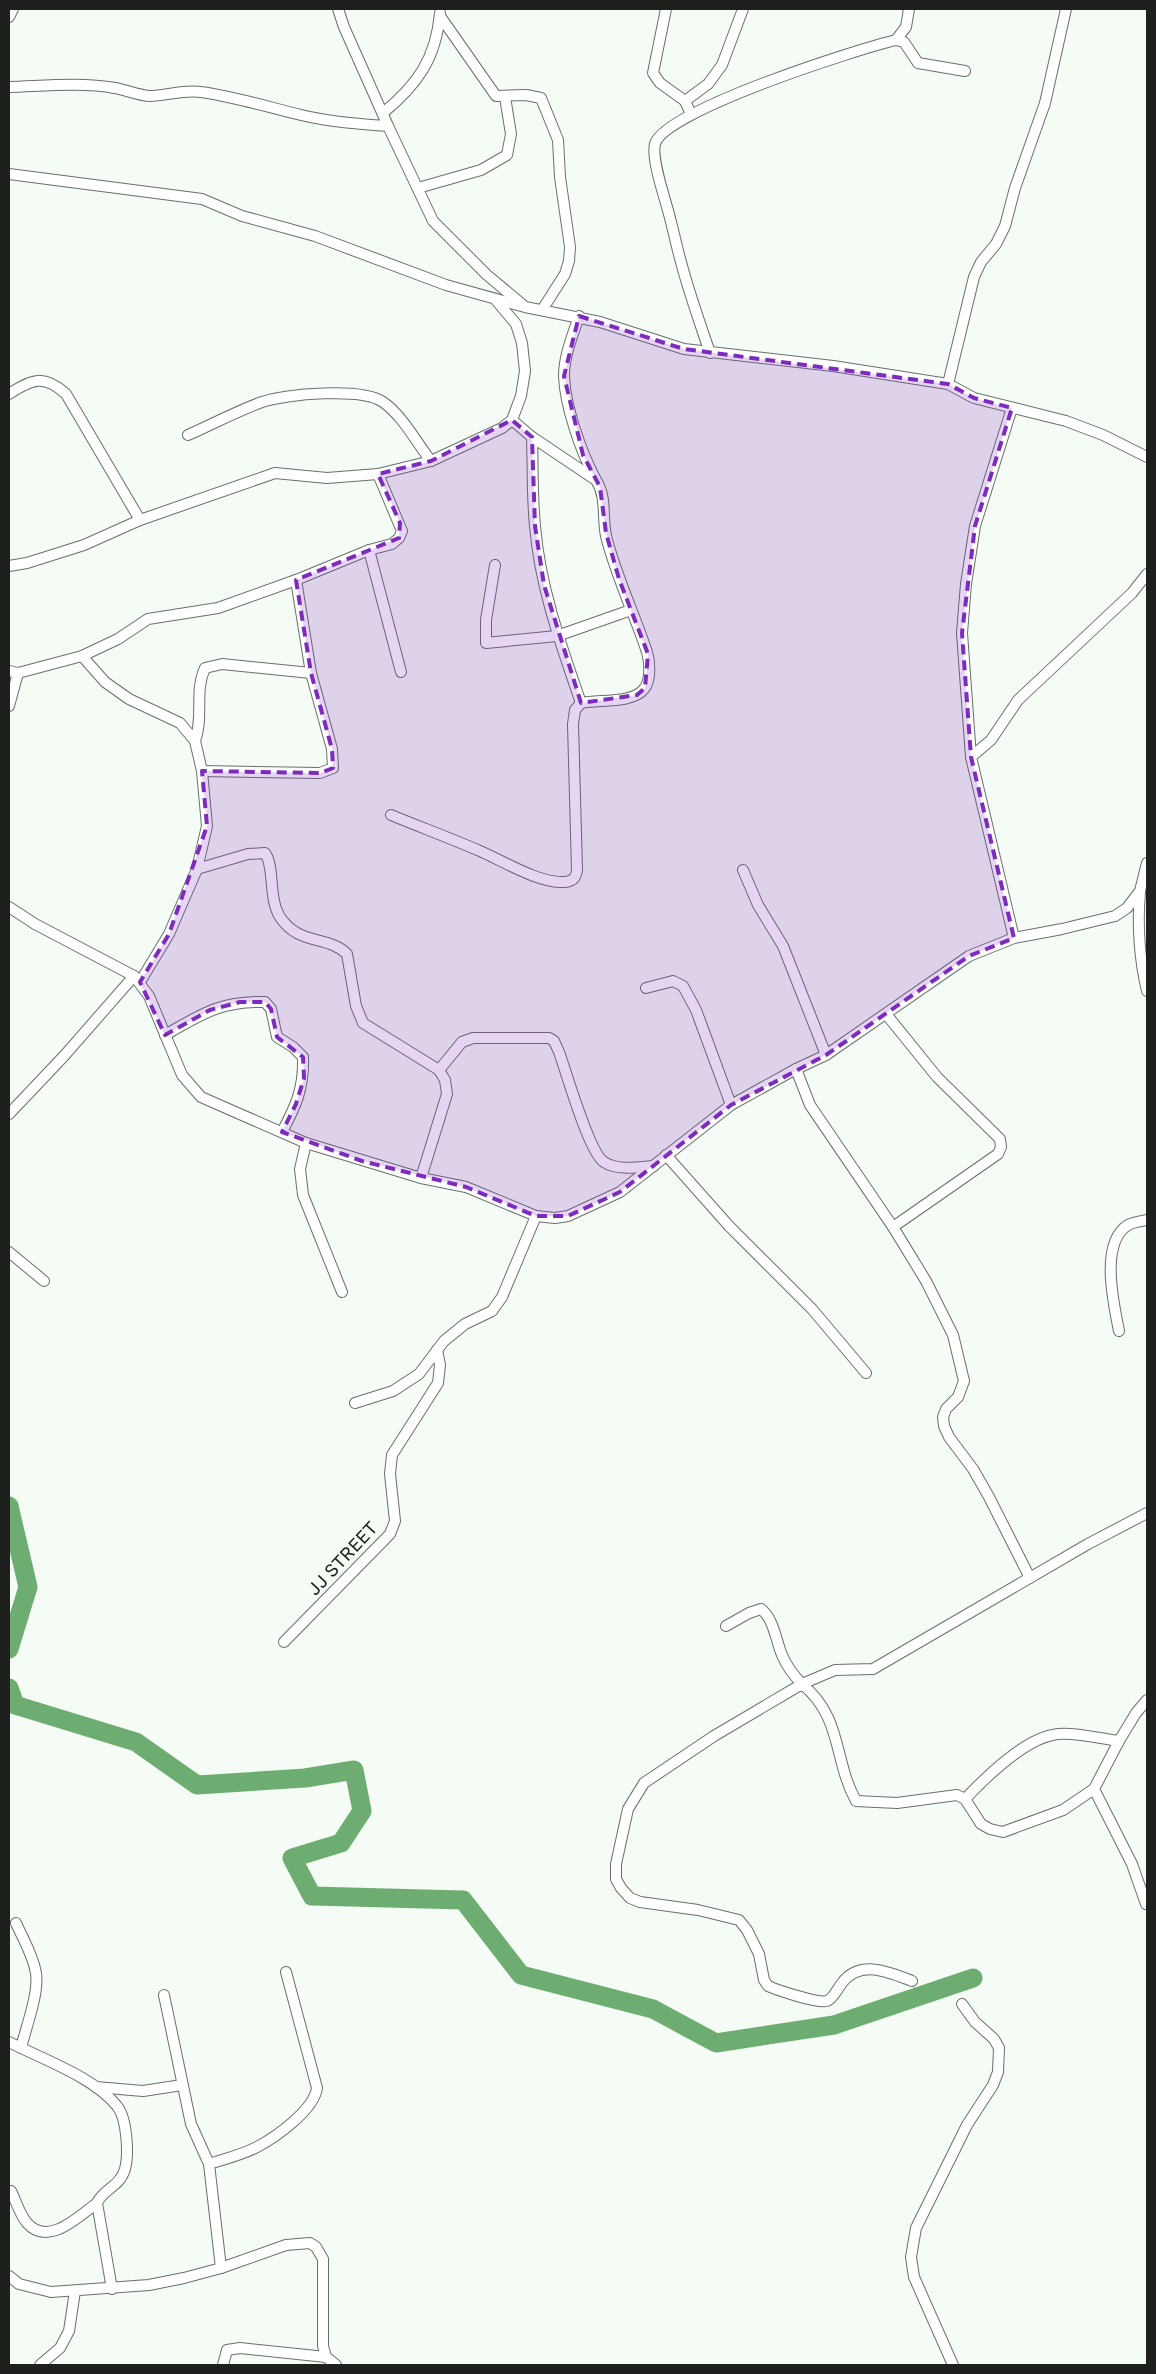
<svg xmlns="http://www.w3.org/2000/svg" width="1156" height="2374" font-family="'Golos Text',sans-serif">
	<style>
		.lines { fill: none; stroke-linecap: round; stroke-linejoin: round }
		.river { stroke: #6ead72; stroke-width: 19 }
		.street-casing { stroke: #6a6f6a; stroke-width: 12 }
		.street { stroke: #fff; stroke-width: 10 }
		.marked { fill: #7b2cbf; fill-opacity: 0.2; stroke: #7b2cbf; stroke-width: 4; stroke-dasharray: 10 6; stroke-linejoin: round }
		.labels { text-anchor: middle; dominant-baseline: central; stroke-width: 4.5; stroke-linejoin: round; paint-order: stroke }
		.street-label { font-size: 18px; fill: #1e201e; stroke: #f5fcf5 }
	</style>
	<rect width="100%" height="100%" fill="#f5fcf5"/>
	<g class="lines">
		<g class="river">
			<path d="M9,1506l19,81 -19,62"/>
			<path d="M9,1688l6,17 121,37 61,43 108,-7 49,-8 8,41 -21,32 -49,15 20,38 151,4 58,75 132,34 63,34 118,-18 139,-47"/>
		</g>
		<g class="street-casing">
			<g id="street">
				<path d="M338,9l6,18 44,99 45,95 54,54 36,30"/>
				<path d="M666,9l-13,64 7,10 25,18 6,13"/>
				<path d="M440,16l56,80 30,-1 15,3 17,42 2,37 10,70 -1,14 -4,13 -23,36"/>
				<path d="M9,17l4,-8"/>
				<path d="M896,40l10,-13 3,-18"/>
				<path d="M9,87c35,-1 72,-5 106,1 11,2 23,7 34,8 18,0 34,-7 52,-4 35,5 67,15 100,23 29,7 58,9 87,11"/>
				<path d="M685,101l23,-17 14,-19 21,-56"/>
				<path d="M383,113c34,-28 53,-54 57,-100"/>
				<path d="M9,174l193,25 40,17 73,20 131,49 79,22 75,15 84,27 149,17 115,18 26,14 92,23 37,14 44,22"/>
				<path d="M418,188l63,-18 26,-15 4,-21 -6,-37"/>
				<path d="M579,316c-6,19 -15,39 -15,60 1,30 17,76 31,102"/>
				<path d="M710,353c-10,-30 -21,-60 -29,-91 -4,-14 -7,-29 -11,-44 -4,-17 -19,-58 -15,-74 8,-33 203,-95 241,-104l8,2 14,21 47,8"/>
				<path d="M948,384l26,-107 7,-15 15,-18 9,-18 10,-38 30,-85 21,-94"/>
				<path d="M9,394c23,-15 35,-20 57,0l74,126"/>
				<path d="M1012,408l-37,118 -9,58 -4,49 9,124 43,181"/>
				<path d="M188,435c25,-11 49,-24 74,-33 24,-8 100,-15 121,0 20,14 33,40 48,59"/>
				<path d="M532,437c1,30 0,59 3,89 5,61 26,119 46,177"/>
				<path d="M369,550l32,122"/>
				<path d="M495,565l-9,55v23l71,-7 74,-26"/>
				<path d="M9,566l18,-3 57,-18 56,-25 135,-47 52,5 51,-4 53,-13 71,-33 10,-8 9,-24 4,-25 -3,-28 -6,-19 -21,-25"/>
				<path d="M82,656l23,26 24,17 51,24 15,18 7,30 5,55 -10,43 -28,65 -29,48"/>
				<path d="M9,671l9,2 64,-17 36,-17 30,-20 70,-11 78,-28 73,-30 23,-6 7,-6 3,-7 -24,-57"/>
				<path d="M9,706l9,-33"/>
				<path d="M195,741c9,-24 -1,-50 10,-73l17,-4 89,9"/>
				<path d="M971,757l20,-17 27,-40 114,-107 15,-19"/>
				<path d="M202,771l118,2 13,-5 -1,-19 -21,-76 -15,-93"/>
				<path d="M391,815c29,12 59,23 89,36 23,10 60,33 85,31 9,-1 11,-5 12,-12l-4,-146 2,-14 6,-7c18,-4 51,1 63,-14 7,-8 6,-27 3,-37 -13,-39 -31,-76 -41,-116 -4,-19 1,-39 -10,-56l-64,-43 -20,-17"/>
				<path d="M197,869l51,-15 17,-1c10,14 3,45 15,64 19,29 48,18 67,37l9,52 7,17 76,47 6,10 2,14 -26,84"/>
				<path d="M743,870l15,35 25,41 43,109"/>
				<path d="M1140,892c-3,35 -1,65 7,99"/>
				<path d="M9,907l26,17 99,52 15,20 33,79 19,22 105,46 115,35 45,9 70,29 19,2 13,-2 52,-24 111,-87 65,-36 30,-14 143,-99 45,-18 48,-9 53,-13 12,-8 13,-17 7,-28"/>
				<path d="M646,988l27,-7 10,5 13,24 35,95"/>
				<path d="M886,1014l51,63 63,62 1,8 -3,7 -105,73"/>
				<path d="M165,1035c37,-21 55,-34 100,-33l6,7 6,28 16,10 10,10c1,31 -7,49 -21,75"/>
				<path d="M796,1069l14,36 83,122 33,54 27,54 11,46 -6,16 -12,12 -3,8 1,9 5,11 24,32 16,28 41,81"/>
				<path d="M439,1070l23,-28 11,-4h76l5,3 5,11c8,22 30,101 45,110 14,9 34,5 50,4"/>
				<path d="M9,1114l55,-58 70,-80"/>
				<path d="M306,1143l-6,26 3,26 39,97"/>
				<path d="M666,1155l63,71 83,83 54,64"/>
				<path d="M9,1252l35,29"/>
				<path d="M1119,1331c-5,-26 -20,-88 9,-106 5,-3 13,-4 19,-5"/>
				<path d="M355,1403l38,-12 26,-17 25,-33 21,-17 27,-13 10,-14 34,-81"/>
				<path d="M726,1626l23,-13 12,-4c13,10 15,32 21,46 5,12 11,20 20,29l33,-14 38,-1 215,-125 59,-31"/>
				<path d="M284,1642l106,-108 5,-13 -5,-47 2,-19 46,-72 2,-18 -3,-15"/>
				<path d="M1094,1789l38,75 14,40"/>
				<path d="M965,1799c21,-22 61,-62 93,-65 18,-2 43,5 61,7"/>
				<path d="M16,1923c7,16 17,32 20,50 3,21 -10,54 -15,75"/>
				<path d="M912,1981c-23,-9 -52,-22 -70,2 -5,6 -8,15 -15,18 -8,3 -50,-11 -59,-15l-4,-6 -5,-26 -12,-24 -8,-10 -41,-10 -58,-8 -10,-4 -9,-10 -5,-9v-15l12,-55 16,-26 70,-47 88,-52c41,34 31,75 54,117l41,2 60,-8 8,4 16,25 9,5 13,3 60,-22 31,-21 25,-48 17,-28 11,-13"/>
				<path d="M164,1995l27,129 18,40 12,104"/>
				<path d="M9,2042c33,17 85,35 108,64 10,12 12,48 8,63 -5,18 -22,20 -28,34l15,86"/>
				<path d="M96,2087l47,4 39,-6"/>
				<path d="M209,2164c15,-5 33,-9 48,-17 19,-10 57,-37 60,-59l-31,-116"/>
				<path d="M11,2191c5,10 9,24 16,32 21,24 51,-6 70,-20"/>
				<path d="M9,2276l10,8 32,8 98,-7 35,-7 37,-10 65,-23 24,-2 6,4 7,12v87l3,11 10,8"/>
				<path d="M40,2365l20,-17 9,-17 6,-40"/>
				<path d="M223,2365l4,-15 13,-2 86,9"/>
				<path d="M953,2365l-39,-88 -3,-20 5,-29 51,-103 26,-40 5,-13 1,-24 -5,-9 -19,-17 -13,-18"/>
			</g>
		</g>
		<use href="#street" class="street"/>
	</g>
	<path class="marked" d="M579,316l105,33 264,35 26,14 38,10 -37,118 -13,107 9,124 43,181 -45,18 -143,99 -95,50 -111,87 -52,24h-32l-70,-29 -104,-26 -80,-29 14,-28 8,-26 -1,-21 -26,-20 -6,-28 -6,-7h-25l-30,8 -45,25 -25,-53 29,-48 38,-108 -5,-55 118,2 13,-5 -1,-19 -21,-76 -15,-93 103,-42 1,-15 -22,-49 53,-13 81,-41 20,17 3,89 9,59 37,118 56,-8 8,-7 3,-34 -29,-75 -13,-46 -6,-46 -17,-32 -19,-79z"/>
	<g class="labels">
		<g class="street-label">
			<text transform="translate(342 1558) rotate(-47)">JJ STREET</text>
		</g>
	</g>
	<rect width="1156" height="2374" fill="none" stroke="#1e201e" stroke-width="20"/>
</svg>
